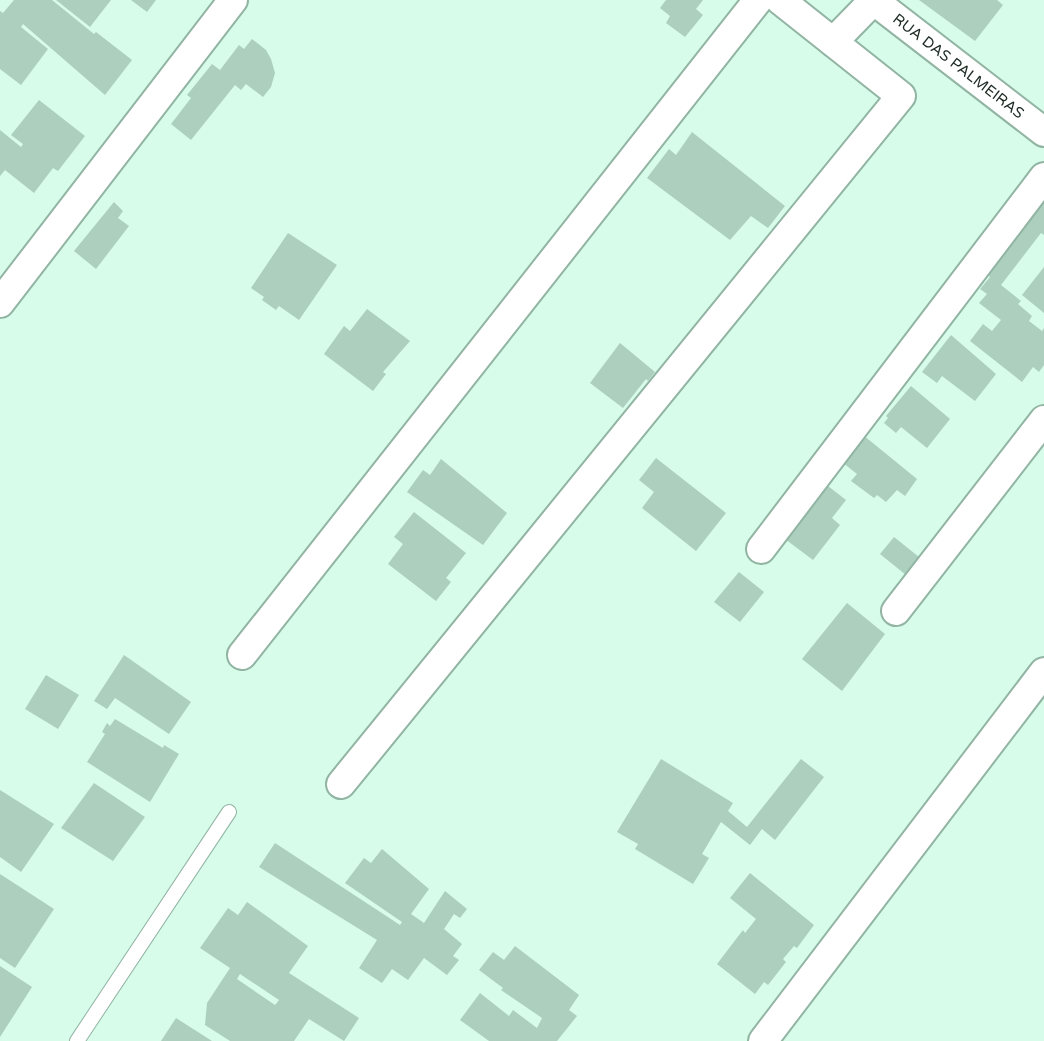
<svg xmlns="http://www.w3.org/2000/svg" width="1044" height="1041" font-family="'Varela Round',sans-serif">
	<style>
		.building { fill: #accfbe; fill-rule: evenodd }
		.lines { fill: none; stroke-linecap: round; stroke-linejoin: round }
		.service-casing { stroke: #91b4a3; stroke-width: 16 }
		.minor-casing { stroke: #91b4a3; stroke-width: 32 }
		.service { stroke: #fff; stroke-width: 14 }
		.minor { stroke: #fff; stroke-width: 28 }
		.labels { text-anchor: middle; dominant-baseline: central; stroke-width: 4.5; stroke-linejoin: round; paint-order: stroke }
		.street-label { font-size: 15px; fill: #1c2a23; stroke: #d8fcea }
	</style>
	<rect width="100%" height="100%" fill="#d8fcea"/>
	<g class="building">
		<path d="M14,0h38l42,34 2,-2 36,28 -27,35 -82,-71 -2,3 27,22 -27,36 -21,-16v-58l3,2z"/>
		<path d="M56,0h55l-21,27z"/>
		<path d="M131,0h25l-9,12z"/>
		<path d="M666,0h37l-7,9 7,6 -18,22 -19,-14 4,-7 -10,-8z"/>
		<path d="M919,0h78l6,5 -28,36z"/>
		<path d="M252,39l14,11 5,9 4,14 -4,14 -8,10 -17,-13 -5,6 -6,-5 -44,55 -20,-16 20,-26 -4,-3 25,-31 8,6 19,-25 5,4z"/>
		<path d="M39,100l46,36 -27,35 -5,-3 -19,25 -29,-23 -5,6v-46l21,17 2,-3 -12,-9z"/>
		<path d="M692,132l93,74 -17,22 -17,-12 -21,24 -83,-62 22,-29 7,6z"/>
		<path d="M1044,199v36l-3,-2 -40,52 20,16 -3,3 14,12 -3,5 13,10 2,-3v37l-5,7 -6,-5 -11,15 -52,-41 13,-17 9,7 9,-11 -22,-17 8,-9 -7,-5 10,-12 -6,-5z"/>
		<path d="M114,202l9,9 -5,7 11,8 -33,43 -22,-18z"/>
		<path d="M288,233l49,32 -38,55 -20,-14 -3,4 -14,-10 2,-3 -13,-9z"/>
		<path d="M1044,267v46l-22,-18z"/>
		<path d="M367,309l43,32 -27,31 3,2 -13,17 -49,-37 20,-28 6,5z"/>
		<path d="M951,335l45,39 -21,27 -33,-25 -5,7 -15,-11z"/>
		<path d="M620,343l35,29 -7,9 -2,-2 -23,29 -33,-25z"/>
		<path d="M911,386l39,33 -23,29 -26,-21 -5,6 -12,-10 4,-5 -2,-2z"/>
		<path d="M863,435l54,44 -12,17 -8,-6 -11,12 -9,-7 -3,3 -23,-17 6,-7 -15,-12z"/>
		<path d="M656,458l70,55 -30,38 -54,-43 12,-16 -15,-12z"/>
		<path d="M441,459l66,54 -24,32 -76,-53 16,-22 7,5z"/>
		<path d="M819,479l27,21 -14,18 8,7 -27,35 -36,-27z"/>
		<path d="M414,512l52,41 -20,25 5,4 -15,19 -48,-37 15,-20 -9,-7z"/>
		<path d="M894,537l25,20 -13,18 -26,-21z"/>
		<path d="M739,572l25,20 -24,30 -26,-20z"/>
		<path d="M847,603l38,31 -43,57 -40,-32z"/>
		<path d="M124,655l67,47 -22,32 -54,-36 -8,11 -13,-8z"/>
		<path d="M46,675l33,20 -21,34 -33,-20z"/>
		<path d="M115,719l48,29 1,-3 15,9 -29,48 -63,-40 18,-28 -3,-2 5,-9 3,3z"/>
		<path d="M661,759l72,44 -5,8 19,16 54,-68 23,18 -49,63 -13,-11 -12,16 -29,-23 -19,32 7,4 -16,26 -58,-35 3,-5 -21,-12z"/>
		<path d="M94,783l51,34 -32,44 -52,-33z"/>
		<path d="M0,790l54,34 -33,48 -21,-15z"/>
		<path d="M275,843l125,82 2,-3 -57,-39 19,-25 7,5 11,-14 47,40 -18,25 13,9 21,-32 22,18 -7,9 -6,-4 -10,15 18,15 -9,12 6,4 -12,15 -23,-17 -16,22 -16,-11 -10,14 -23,-15 18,-28 -118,-73z"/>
		<path d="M750,873l64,52 -17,23 -3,-2 -11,13 3,3 -18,23 -4,-3 -9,12 -38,-30 26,-34 2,3 11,-14 -26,-21z"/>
		<path d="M0,874l54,35 -39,59 -15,-10z"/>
		<path d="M247,902l61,44 -19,27 70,45 -15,23 -35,-22 -15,22h-64l-25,-16 2,-22 23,-35 -30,-20 28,-40 10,7zM240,974l39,26 -4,5 -38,-26z"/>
		<path d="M515,946l64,49 -10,15 8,6 -20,25h-68l-29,-21 20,-27 29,23 4,-6 24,18 5,-10 -41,-28 2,-2 -24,-18 14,-18 11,8z"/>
		<path d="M0,966l32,21 -32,50z"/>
		<path d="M176,1018l36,23h-51z"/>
	</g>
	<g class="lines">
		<g class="service-casing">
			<path id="service" d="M77,1041l152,-229"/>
		</g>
		<g class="minor-casing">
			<g id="minor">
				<path id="s1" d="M873,0l171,132"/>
				<path d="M833,42l40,-41"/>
				<path d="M0,303l233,-303"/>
				<path d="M761,549l283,-372"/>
				<path d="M896,611l148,-191"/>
				<path d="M242,655l516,-655"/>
				<path d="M341,784l560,-688 -121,-96"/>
				<path d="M763,1041l281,-369"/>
			</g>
		</g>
		<use href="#service" class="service"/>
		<use href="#minor" class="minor"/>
	</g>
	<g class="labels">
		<g class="street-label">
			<text stroke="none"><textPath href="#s1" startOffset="108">RUA DAS PALMEIRAS</textPath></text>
		</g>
	</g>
</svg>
